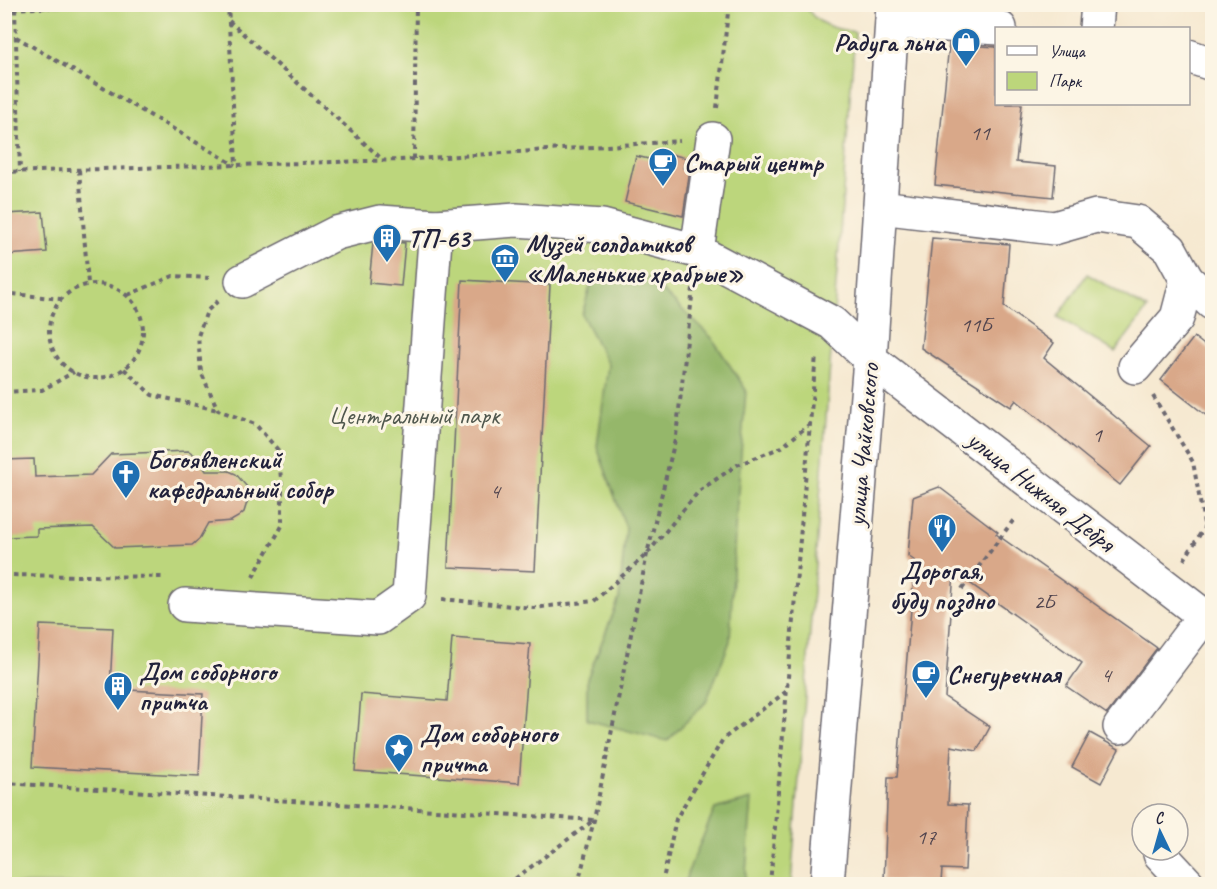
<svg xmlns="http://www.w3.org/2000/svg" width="1217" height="889" font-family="Caveat,sans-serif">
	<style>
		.green { fill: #bcd67b; stroke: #6f7c5b; stroke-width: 1.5 }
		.forest { fill: #95b76b; stroke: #5c6c53; stroke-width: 1.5 }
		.building { fill: #d9a889 }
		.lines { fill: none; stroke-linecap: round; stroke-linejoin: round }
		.minor-casing { stroke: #6c6870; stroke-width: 36 }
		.major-casing { stroke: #6c6870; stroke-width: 36 }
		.path { stroke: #6c6870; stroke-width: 4; stroke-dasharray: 4.5 4.5; stroke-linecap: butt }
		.minor { stroke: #fff; stroke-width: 33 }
		.major { stroke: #fff; stroke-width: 33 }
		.labels { text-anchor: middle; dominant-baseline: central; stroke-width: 6; stroke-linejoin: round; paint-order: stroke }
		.number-label { font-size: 22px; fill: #50444e }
		.poi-label { font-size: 26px; font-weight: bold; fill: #22223b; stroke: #fcf5e5; text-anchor: start }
		.park-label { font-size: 26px; fill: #50584e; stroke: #fcf5e5 }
		.street-label { font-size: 26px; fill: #22223b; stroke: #fcf5e5 }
	</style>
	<rect width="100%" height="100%" fill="#fcf5e5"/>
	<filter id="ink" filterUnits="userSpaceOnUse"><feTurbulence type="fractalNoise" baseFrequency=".0167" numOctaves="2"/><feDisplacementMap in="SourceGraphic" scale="12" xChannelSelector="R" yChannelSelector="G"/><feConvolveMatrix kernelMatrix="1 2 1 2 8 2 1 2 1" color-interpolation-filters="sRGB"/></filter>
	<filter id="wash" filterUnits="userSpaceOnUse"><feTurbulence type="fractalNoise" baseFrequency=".008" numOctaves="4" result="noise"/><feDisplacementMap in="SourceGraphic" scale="24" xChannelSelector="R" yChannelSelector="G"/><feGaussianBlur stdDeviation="1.35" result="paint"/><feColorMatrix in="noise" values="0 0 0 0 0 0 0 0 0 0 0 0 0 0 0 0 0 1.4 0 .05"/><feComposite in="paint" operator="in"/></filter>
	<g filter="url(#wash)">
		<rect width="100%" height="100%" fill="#f6e9d1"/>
		<g class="green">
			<path d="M805,4c9,21 30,25 50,28l-64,852h-786v-879z"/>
			<path d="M1087,274l60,35 -32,43 -57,-35z"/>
		</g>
		<g class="forest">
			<path d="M594,273l55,5 63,60 34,52 -11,140 -5,111 -24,61 -39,39 -80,-21v-41l32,-80 7,-71 -29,-81 11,-82 -26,-50z"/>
			<path d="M752,799l-7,85h-60l2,-10 28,-65z"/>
		</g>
		<g id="blocks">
			<g class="building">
				<path d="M949,44l47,3v57h26l-6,58 40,4 -3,31 -118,-12z"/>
				<path d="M659,151l27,7 -3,10 7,1 -7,47 -58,-14 11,-46 21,5z"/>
				<path d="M43,212l4,40 -41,3 -2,-41z"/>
				<path d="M932,238l77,6 -5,63 50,36 -10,15 107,88 -31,39 -104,-85 -5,7 -90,-59z"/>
				<path d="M380,241l25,2 -4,43 -32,-3 4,-40z"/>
				<path d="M462,280l88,5 -15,286 -87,-4z"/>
				<path d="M1194,337l18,14v69l-51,-40z"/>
				<path d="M189,451l7,5 10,15h23l7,3 11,13 2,9 -5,16 -6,5 -7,4 -23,2 -9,16 -7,6 -77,3 -22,-21 -56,2v7l-33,1v-77l30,-1 1,18 56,-2 20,-21z"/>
				<path d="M939,487l59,45 -2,2 161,114 -50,66 -41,-28 16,-23 -128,-91 -9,125 45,30 -13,24 -26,-5 -3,58 20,1 -3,65 -23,-1 -1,14 -57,-3 4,-103h9l18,-216 -7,-5 5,-59z"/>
				<path d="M40,625l73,3 -3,61 93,5 -4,82 -167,-9z"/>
				<path d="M452,638l78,6 -11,139 -164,-12 6,-77 86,7z"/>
				<path d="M1090,733l29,16 -18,34 -29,-16z"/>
			</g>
		</g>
	</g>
	<g filter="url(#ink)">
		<use href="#blocks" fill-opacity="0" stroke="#6c6870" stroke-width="1.5"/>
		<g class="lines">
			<g class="minor-casing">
				<g id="minor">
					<path d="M892,22l108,6"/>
					<path d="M1096,28l2,-24"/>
					<path d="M1188,56l24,8"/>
					<path d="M880,207l174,21 42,-12 42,6 32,27 17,31 -10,38 -42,49"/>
					<path d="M697,251l16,-112"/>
					<path d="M1187,280l25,23"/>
					<path d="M242,281l94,-48 44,-11 56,4 80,-6 86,6 95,25 135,72 38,36 -43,525"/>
					<path d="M185,605l193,13 31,-22 27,-370"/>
					<path d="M1120,727l84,-111"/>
					<path d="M1160,854l28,30"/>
				</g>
			</g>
			<g class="major-casing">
				<path id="major" d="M893,4l-23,355 342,263"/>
			</g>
			<g class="path">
				<path d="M228,4l8,160"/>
				<path d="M4,9l168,-5"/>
				<path d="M15,9l5,163"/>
				<path d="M229,21l154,139"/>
				<path d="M16,37l219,128"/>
				<path d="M717,108l12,-104"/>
				<path d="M414,159l2,-155"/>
				<path d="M79,170l9,114"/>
				<path d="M4,172l396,-12 280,-19"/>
				<circle cx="96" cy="331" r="47"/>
				<path d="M4,293l57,6"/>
				<path d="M128,295l45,-19 36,2"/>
				<path d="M218,301l-11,10 -9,25 3,36 17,38 37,14 23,26 4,38v38l-29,51"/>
				<path d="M124,369l28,26 66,15"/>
				<path d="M4,392l38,-2 32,-18"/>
				<path d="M1153,396l40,66 12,67"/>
				<path d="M1184,560l28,-45"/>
				<path d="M4,575l162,2"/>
				<path d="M962,589l53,-71"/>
				<path d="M442,599l91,9 61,-7 53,-47 52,-63 38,-26 45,-18 29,-24"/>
				<path d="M4,783l590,37"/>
				<path d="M508,884l86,-64"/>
				<path d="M578,884l16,-64 53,-266 29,-118 17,-148"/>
				<path d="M662,884l14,-65 47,-80 64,-48"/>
				<path d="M770,884l46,-529"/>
			</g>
			<use href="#minor" class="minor"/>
			<use href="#major" class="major"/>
		</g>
	</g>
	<defs>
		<g id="shop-pin" transform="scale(1.5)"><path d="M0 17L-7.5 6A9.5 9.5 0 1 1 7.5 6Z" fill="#1f6fb2" stroke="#fcf5e5"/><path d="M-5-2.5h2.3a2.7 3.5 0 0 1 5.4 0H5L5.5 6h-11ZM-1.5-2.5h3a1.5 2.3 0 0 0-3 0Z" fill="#fff"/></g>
		<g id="cafe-pin" transform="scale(1.5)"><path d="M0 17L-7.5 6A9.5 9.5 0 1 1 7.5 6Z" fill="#1f6fb2" stroke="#fcf5e5"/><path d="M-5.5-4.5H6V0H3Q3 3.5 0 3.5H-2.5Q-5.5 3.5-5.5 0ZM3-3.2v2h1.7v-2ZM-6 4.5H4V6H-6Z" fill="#fff"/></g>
		<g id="building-pin" transform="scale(1.5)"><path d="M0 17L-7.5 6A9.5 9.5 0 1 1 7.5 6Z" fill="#1f6fb2" stroke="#fcf5e5"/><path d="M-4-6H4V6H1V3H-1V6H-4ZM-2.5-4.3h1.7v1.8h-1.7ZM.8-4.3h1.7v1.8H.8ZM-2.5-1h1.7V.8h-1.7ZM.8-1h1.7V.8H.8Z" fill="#fff"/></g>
		<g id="museum-pin" transform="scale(1.5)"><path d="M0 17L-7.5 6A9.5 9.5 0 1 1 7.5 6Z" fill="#1f6fb2" stroke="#fcf5e5"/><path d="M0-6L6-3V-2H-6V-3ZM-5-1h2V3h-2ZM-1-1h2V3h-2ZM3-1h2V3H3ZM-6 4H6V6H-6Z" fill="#fff"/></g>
		<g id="church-pin" transform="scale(1.5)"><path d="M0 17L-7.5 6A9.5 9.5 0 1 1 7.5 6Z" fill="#1f6fb2" stroke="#fcf5e5"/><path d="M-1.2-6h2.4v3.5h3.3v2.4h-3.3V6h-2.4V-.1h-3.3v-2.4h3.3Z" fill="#fff"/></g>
		<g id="restaurant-pin" transform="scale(1.5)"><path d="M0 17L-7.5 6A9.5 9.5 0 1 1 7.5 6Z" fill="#1f6fb2" stroke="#fcf5e5"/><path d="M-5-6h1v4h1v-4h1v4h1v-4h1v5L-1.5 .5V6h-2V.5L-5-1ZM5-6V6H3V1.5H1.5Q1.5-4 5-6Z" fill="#fff"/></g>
		<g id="sight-pin" transform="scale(1.5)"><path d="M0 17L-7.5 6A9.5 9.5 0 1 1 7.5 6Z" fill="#1f6fb2" stroke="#fcf5e5"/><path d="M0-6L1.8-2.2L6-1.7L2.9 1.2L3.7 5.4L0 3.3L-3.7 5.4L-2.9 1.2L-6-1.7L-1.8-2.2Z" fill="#fff"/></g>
	</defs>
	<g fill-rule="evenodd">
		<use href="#shop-pin" x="966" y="42"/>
		<use href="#cafe-pin" x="663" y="162"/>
		<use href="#building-pin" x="387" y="238"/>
		<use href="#museum-pin" x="505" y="258"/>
		<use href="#church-pin" x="126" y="474"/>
		<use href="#restaurant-pin" x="942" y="528"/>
		<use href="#cafe-pin" x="926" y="674"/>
		<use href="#building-pin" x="118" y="686"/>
		<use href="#sight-pin" x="399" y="748"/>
	</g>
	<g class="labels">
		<g class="number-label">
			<text x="980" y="133">11</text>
			<text x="976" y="325">11Б</text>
			<text x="1097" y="435">1</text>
			<text x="495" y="491">4</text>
			<text x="1044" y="602">2Б</text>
			<text x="1106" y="675">4</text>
			<text x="926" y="837">17</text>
		</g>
		<g class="poi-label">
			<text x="945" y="42" text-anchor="end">Радуга льна</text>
			<text x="684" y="162">Старый центр</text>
			<text x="408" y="238">ТП-63</text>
			<text x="526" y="243">Музей солдатиков<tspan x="526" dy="30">«Маленькие храбрые»</tspan></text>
			<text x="147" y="459">Богоявленский<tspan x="147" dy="30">кафедральный собор</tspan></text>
			<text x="942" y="570" text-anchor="middle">Дорогая,<tspan x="942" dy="30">буду поздно</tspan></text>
			<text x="139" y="671">Дом соборного<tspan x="139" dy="30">притча</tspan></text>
			<text x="947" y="674">Снегуречная</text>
			<text x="420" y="733">Дом соборного<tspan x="420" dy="30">причта</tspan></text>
		</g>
		<g class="park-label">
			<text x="414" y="415">Центральный парк</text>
		</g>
		<g class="street-label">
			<text transform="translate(863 445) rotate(-85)">улица Чайковского</text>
			<text transform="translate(1041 491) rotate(38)">улица Нижняя Дебря</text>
		</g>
	</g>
	<rect width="1217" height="889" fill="none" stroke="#fcf5e5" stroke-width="24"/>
	<rect x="995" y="27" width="195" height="78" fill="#fcf5e5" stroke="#a5a1a1" stroke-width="1.5"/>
	<rect x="1007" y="46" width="30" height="9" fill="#ffffff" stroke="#a5a1a1" stroke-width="1.5"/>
	<text x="1049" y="57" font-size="18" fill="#22223b">Улица</text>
	<rect x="1007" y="72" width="30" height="18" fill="#bcd67b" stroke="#a5a1a1" stroke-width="1.5"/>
	<text x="1049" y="87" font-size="18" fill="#22223b">Парк</text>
	<g transform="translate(1160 832) rotate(355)"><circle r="28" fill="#fcf5e5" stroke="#a5a1a1" stroke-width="1.5"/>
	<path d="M0-4.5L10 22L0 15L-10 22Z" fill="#1f6fb2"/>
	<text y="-9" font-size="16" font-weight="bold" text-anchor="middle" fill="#22223b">С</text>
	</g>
</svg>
